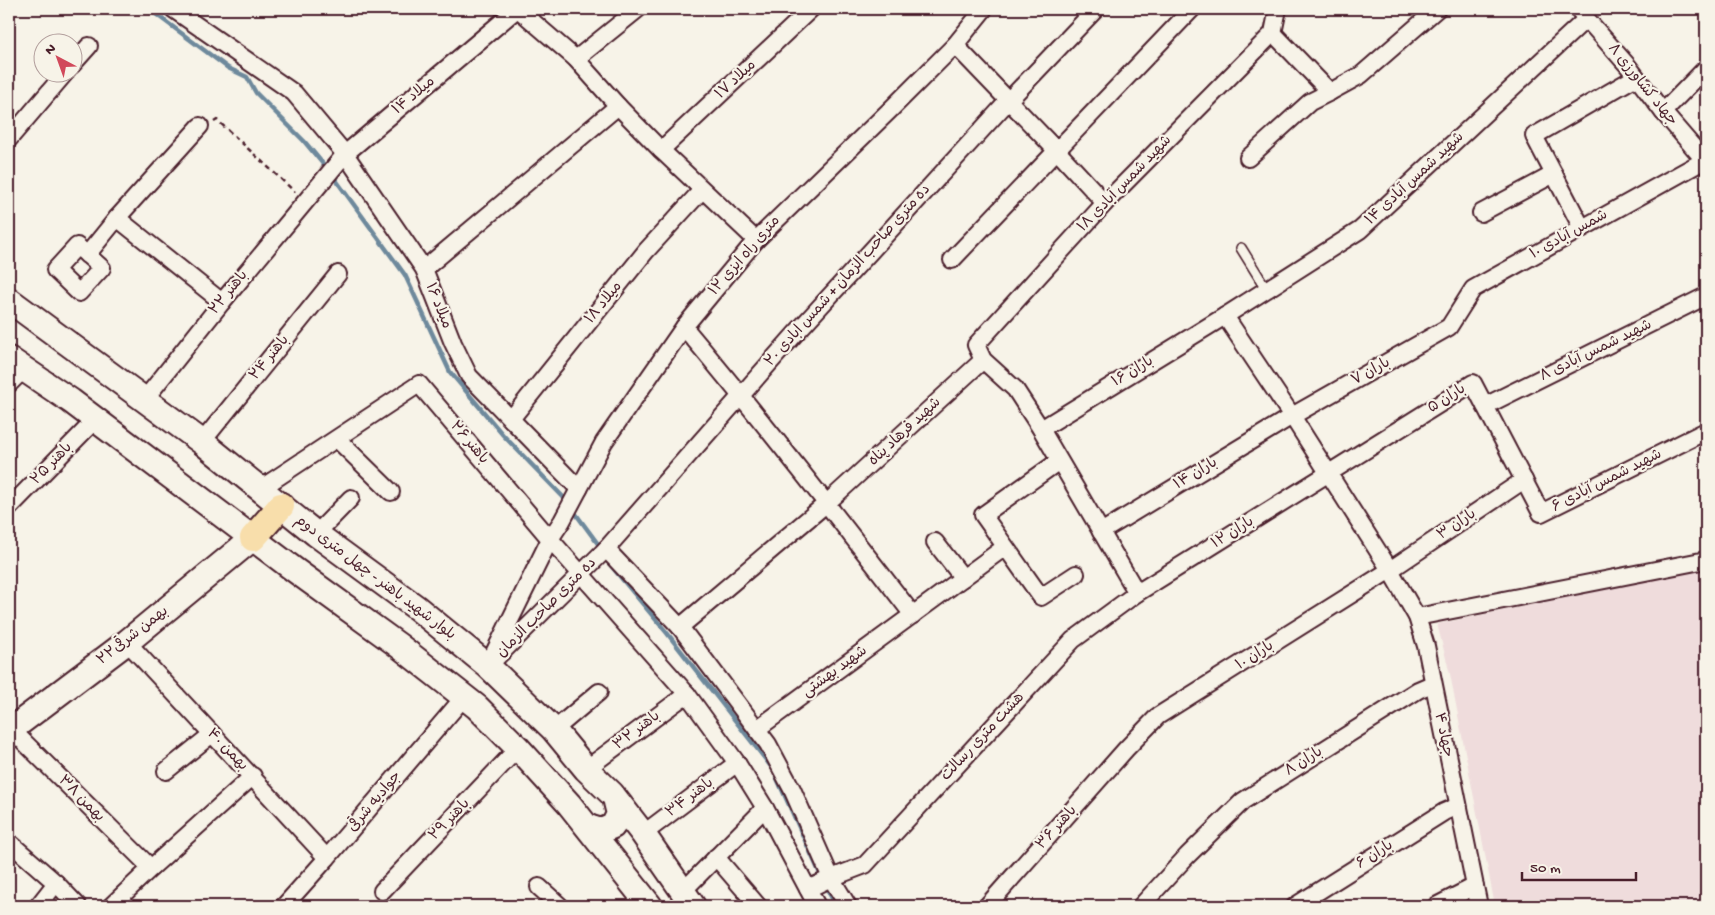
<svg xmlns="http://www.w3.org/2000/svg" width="1715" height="915" font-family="'Gochi Hand','Playpen Sans Arabic',sans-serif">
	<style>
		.built { fill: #efdcdc }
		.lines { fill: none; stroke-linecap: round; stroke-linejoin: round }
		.stream { stroke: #6e899c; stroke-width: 4.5 }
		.lane-casing { stroke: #4a1f2b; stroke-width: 12 }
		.street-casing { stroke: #4a1f2b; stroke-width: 20 }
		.secondary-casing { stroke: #4a1f2b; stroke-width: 28 }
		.primary-casing { stroke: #4a1f2b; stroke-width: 30 }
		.path { stroke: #4a1f2b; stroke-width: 2.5; stroke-dasharray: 5 4; stroke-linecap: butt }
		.lane { stroke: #f7f3e8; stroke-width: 9 }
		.street { stroke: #f7f3e8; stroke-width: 16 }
		.secondary { stroke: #f7f3e8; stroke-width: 24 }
		.primary { stroke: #f8deab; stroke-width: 26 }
		.labels { text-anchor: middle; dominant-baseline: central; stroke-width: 4.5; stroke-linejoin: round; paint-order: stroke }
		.street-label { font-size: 15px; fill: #4a1f2b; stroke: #f7f3e8 }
	</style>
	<rect width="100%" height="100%" fill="#f7f3e8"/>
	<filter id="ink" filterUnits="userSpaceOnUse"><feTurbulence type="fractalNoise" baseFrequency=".02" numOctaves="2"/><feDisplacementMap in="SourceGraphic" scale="10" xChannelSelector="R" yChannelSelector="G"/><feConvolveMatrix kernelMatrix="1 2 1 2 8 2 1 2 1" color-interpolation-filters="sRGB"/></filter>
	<g filter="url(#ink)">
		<path class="built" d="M1706,569v337h-211l-45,-232 -13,-50z"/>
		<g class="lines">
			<g class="stream">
				<path d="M149,9l79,59 19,9 9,16 48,48 24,29"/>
				<path d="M333,176l72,99 45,97 53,63 65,67"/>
				<path d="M573,510l28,38"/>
				<path d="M608,562l59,71 106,136"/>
				<path d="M776,776l46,102"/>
				<path d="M825,885l11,21"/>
			</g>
			<g class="lane-casing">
				<path id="lane" d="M1241,248l26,42"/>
			</g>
			<g class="street-casing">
				<g id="street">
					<path d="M173,9l121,84 51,61 79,115 29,74 16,33 110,113"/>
					<path d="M518,9l58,50 42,47 43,44 95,90"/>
					<path d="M1578,9l50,57 35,46 43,50"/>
					<path d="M1273,33l57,59 31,-17 76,-66"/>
					<path d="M955,45l102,106 48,52"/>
					<path d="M576,59l62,-50"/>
					<path d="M72,65l17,-19"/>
					<path d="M1663,112l43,-44"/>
					<path d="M9,139l57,-67"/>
					<path d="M661,150l150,-141"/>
					<path d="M1248,158l62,-56 20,-10"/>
					<path d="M1481,213l73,-39"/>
					<path d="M117,218l105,84"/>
					<path d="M1582,228l-48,-92 102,-59"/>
					<path d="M77,246l25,22 -23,25 -24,-23z"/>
					<path d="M87,255l30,-37 83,-92"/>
					<path d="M952,260l240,-251"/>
					<path d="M424,269l194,-163"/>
					<path d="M1225,316l67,100 98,154 27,47 9,29 53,260"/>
					<path d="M684,327c79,94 154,191 229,288"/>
					<path d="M9,384l14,-14"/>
					<path d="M145,399l77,-97 123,-148 172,-145"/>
					<path d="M1485,406l221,-110"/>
					<path d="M511,419l135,-168 56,-61"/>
					<path d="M1041,429l184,-113 135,-86 226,-211"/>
					<path d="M337,439l54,53"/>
					<path d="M202,442l136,-168"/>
					<path d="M1059,461l-76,54 58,82 35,-23"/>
					<path d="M260,489l159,-105 131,155 -57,116"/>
					<path d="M9,508l86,-88"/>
					<path d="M1101,532l191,-116 157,-89 24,-38 232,-129"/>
					<path d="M316,534l35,-36"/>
					<path d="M935,542l28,36"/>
					<path d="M606,549l74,78 88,117 24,45 39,89 17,28"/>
					<path d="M1137,593l-96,-164 -26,-40 -32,-29 -7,-15 129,-142 168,-170 5,-24"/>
					<path d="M1417,617l289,-57"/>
					<path d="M680,627l147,-124 156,-143"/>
					<path d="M127,642l200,216"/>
					<path d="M488,666l118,-117 190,-216 213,-233 87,-91"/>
					<path d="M11,729l140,139"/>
					<path d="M757,729l248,-182"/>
					<path d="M554,730l45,-38"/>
					<path d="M586,769l101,-75"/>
					<path d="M166,771l46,-37"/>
					<path d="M643,834l94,-71"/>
					<path d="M9,842l47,41 22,23"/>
					<path d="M716,857l42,49"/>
					<path d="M539,887l21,19"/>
					<path d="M808,889l23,-11 34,-13 208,-225 64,-47 336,-210 68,130 165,-82"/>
					<path d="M382,891l136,-143"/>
					<path d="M682,892l83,-84"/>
					<path d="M38,906l18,-23"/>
					<path d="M111,906l40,-38 102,-92"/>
					<path d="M284,906l43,-48 137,-161"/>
					<path d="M817,906l-52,-98 -28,-45 -50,-69 -137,-155 12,-18 42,-79 80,-115 72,-87 134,-130 65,-65 29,-36"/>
					<path d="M987,906l139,-157 32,-33 232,-146 134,-90"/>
					<path d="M1141,906l46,-50 56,-55 175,-111 14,-6"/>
					<path d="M1295,906l149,-94 14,-6"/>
					<path d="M1436,906l39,-20"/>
				</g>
			</g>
			<g class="secondary-casing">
				<g id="secondary">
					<path d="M9,300l193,142 114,92 101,74 71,58 66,64 32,39 26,25 31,40 50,72"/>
					<path d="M9,359l62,42 225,170 102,74 79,62 41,41 51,56 81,102"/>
					<path d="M9,731l118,-89 126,-104"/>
					<path d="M588,827l13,4 12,-5 6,-12 -3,-12"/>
				</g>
			</g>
			<g class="primary-casing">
				<path id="primary" d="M253,538l28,-32"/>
			</g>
			<path class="path" d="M214,122l3,-2 78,72"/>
			<use href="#lane" class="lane"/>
			<use href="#street" class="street"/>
			<use href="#secondary" class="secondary"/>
			<use href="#primary" class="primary"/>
		</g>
	</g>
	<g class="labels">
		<g class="street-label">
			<text transform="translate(736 80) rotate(-43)">میلاد ۱۷</text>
			<text transform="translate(1642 85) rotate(51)">جهاد کشاورزی ۸</text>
			<text transform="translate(414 96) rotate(-40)">میلاد ۱۴</text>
			<text transform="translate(1415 179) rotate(-43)">شهید شمس آبادی ۱۴</text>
			<text transform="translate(1125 184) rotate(-46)">شهید شمس آبادی ۱۸</text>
			<text transform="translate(1569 235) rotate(-29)">شمس آبادی ۱۰</text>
			<text transform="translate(745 256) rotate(-49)">۱۲ متری راه ایزی</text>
			<text transform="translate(848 276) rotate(-48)">ده متری صاحب الزمان + شمس ابادی ۲۰</text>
			<text transform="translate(229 293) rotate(-51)">باهنر ۲۲</text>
			<text transform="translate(604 303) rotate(-51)">میلاد ۱۸</text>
			<text transform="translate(438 306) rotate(68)">میلاد ۱۶</text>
			<text transform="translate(1596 351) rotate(-26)">شهید شمس آبادی ۸</text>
			<text transform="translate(270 358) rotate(-51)">باهنر ۲۴</text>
			<text transform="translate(1133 372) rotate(-31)">باران ۱۶</text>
			<text transform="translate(1371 372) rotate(-29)">باران ۷</text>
			<text transform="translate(1447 399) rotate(-32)">باران ۵</text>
			<text transform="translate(905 432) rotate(-43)">شهید فرهاد پناه</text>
			<text transform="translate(469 443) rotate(50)">باهنر ۲۶</text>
			<text transform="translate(52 464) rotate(-46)">باهنر ۲۵</text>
			<text transform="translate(1196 474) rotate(-31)">باران ۱۴</text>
			<text transform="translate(1607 481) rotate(-27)">شهید شمس آبادی ۶</text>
			<text transform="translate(1457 525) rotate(-34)">باران ۳</text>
			<text transform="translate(1233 533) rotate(-32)">باران ۱۲</text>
			<text transform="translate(375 578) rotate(37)">بلوار شهید باهنر - چهل متری دوم</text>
			<text transform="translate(547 608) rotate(-45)">ده متری صاحب الزمان</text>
			<text transform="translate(133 636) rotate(-38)">۲۲بهمن شرقی</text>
			<text transform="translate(1255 656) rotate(-32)">باران ۱۰</text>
			<text transform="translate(835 672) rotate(-36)">شهید بهشتی</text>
			<text transform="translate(637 731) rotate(-37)">باهنر ۳۲</text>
			<text transform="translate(1443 735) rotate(78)">جهاد ۴</text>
			<text transform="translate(983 737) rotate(-47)">هشت متری رسالت</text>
			<text transform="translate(227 750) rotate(46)">بهمن ۴۰</text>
			<text transform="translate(1304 762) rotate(-32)">باران ۸</text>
			<text transform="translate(690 798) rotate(-37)">باهنر ۳۴</text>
			<text transform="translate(81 799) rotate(45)">بهمن ۳۸</text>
			<text transform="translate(375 802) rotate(-50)">جوادیه شرقی</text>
			<text transform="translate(450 820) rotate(-46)">باهنر ۲۹</text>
			<text transform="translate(1057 828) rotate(-48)">باهنر ۳۶</text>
			<text transform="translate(1375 855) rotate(-32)">باران ۶</text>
		</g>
	</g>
	<rect width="1715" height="915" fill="none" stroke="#f7f3e8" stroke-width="30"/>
	<rect x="15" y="15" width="1685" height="885" fill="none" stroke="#4a1f2b" stroke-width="2" filter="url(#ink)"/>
	<g transform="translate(58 58) rotate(319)"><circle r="24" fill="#f7f3e8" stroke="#b29e9c"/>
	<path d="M0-4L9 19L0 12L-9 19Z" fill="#d1495b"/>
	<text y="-8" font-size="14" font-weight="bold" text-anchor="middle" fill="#4a1f2b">N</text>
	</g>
	<path d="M1522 872v8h114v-8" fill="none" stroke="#4a1f2b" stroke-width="2.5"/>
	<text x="1530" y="872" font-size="15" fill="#4a1f2b" stroke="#f7f3e8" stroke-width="4" paint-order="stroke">50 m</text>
</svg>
